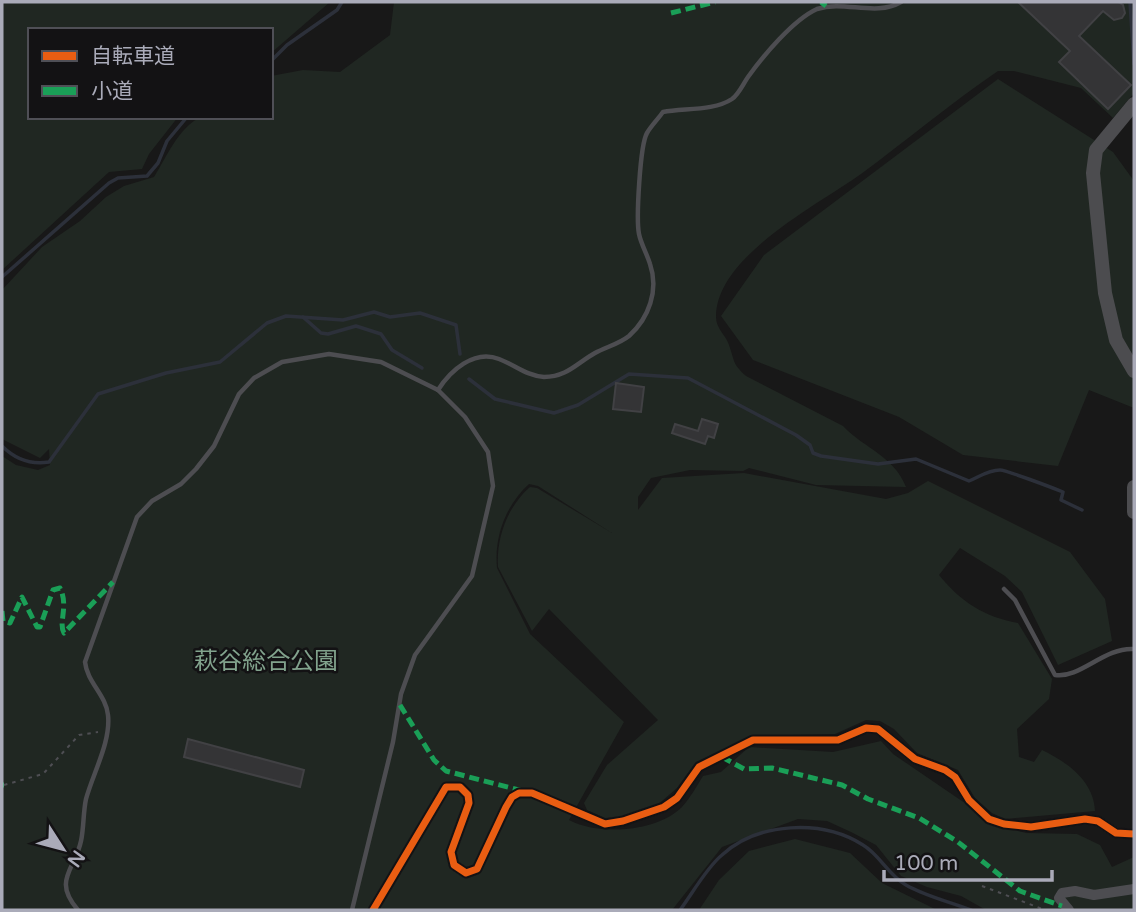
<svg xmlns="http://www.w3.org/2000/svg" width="1136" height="912" font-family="'Varela Round','Noto Sans JP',sans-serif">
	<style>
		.green { fill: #202722 }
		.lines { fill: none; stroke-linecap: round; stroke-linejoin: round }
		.stream { stroke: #2c303a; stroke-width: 3.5 }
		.building { fill: #343436; stroke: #414144; stroke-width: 2 }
		.path { stroke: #4e4e53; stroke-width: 2; stroke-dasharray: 3.5 5; stroke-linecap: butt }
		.lane { stroke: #4d4d51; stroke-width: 4.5 }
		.street { stroke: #4d4d51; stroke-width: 10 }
		.secondary { stroke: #4c4c4f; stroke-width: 14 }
		.quiet { stroke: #1a9f57; stroke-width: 5; stroke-dasharray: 10 5; stroke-linecap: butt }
		.cycleway-casing { stroke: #131214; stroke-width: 11 }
		.cycleway { stroke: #e95d12; stroke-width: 7 }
		.labels { text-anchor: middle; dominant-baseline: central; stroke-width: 5; stroke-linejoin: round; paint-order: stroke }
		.park-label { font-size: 24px; fill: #82a38d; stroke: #131214 }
	</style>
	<rect width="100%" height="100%" fill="#181818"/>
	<g class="green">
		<path d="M2,2h328l-59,51v-23h-241v87h148l-29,37 -7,15 -33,3 -107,98z"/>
		<path d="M394,2h740v91l-21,25 -32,-30 -67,-17h-16c-47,32 -91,69 -137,103 -43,31 -145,82 -145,143 0,12 10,18 13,28 6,17 3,18 17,31l97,50c22,23 51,30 63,61l-90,-2 -67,-17 -6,3 -53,-1 -39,8 -13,19v13l24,-32 82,-5 142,26 22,-6 20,-12 142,71 35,47 7,42 -54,24 -36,-73 -17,-16 -45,-28 -21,27c21,26 45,42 79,48l34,56 -3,20 -32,30 2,28 15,5 8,-12c25,12 52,31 53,61l-90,8 -13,-6 -17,-15 -17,-28 -41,-17 -23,-24 -14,-8 -14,-1 -31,14 -83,2 -56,26 -19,26 -22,19 -31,10 -19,1 -18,-8 -3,-7 23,-38 51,-45 -109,-111 -17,22 -34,-64c-2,-30 10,-61 32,-80l7,1 75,45 -74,-47 -9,-2c-23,21 -35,52 -32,84l33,66 94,88 -55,98c30,16 88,12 113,-13 8,-9 15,-21 21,-31l18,-4 28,-25 84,5 48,-11 12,13 104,71 29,8 51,1 23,11 12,22 22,-10v53h-148l-25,-14 -34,-9 -26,-11 -25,-31 -25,-13 -24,-11 -29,-2 -76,28 -50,63h-670v-454l14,9 22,5 12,-5 -1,-16 -9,9 -38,-19v-149l40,-43 38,-26 26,-24 18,-11 30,-9c13,-21 24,-48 46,-60h71v-41l32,-6 37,2 50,-37z"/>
		<path d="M998,79l115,73 21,29v227l-45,-18 -31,76 -95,-11 -64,-38 -146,-57 -32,-44 43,-61z"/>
		<path d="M795,839l55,14 32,30 55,27h-238l20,-30 30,-29z"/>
	</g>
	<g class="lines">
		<g class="stream">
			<path d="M1130,2l4,62"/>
			<path d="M271,61l16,-16 50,-35 5,-8"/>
			<path d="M2,277l107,-94 9,-5 29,-2 11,-13 9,-22 20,-24"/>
			<path d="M303,317l18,16 7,1 28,-8 25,8 11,16 30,18"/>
			<path d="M469,379l26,20 59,14 24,-8 51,-31 59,4 108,57 14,10 3,8 8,3 57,8 38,-5 53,22c10,-4 19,-11 31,-11 6,0 53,18 63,22l-2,8 21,10"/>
			<path d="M2,446c13,13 29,19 47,16l49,-68 68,-21 54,-11 47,-39 19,-7 57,4 31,-8 16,5 30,-4 36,12 4,29"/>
			<path d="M680,910c12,-16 27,-43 42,-55 36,-33 100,-36 141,-10 17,10 25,30 43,40 19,11 44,17 65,25"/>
		</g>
	</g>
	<g class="building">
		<path d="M1018,2h100l5,3 2,8 -3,5 -8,2 -11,-9 -24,25 52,49 -23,24 -49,-47 11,-11z"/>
		<path d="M616,383l28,4 -3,25 -28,-3z"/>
		<path d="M702,419l16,5 -4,14 -6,-2 -3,8 -33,-11 3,-9 23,7z"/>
		<path d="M188,739l116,31 -4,17 -116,-30z"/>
	</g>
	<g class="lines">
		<g class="path">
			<path d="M4,785l39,-11 36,-39 19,-3"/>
			<path d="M982,886l63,24"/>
		</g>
		<g class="lane">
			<path d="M438,390c12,-19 36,-41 61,-31 16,6 28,17 45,18 23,0 33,-14 51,-24 11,-6 24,-9 34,-17 20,-18 30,-46 21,-72 -3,-10 -9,-20 -11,-30 -3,-15 1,-89 8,-101 4,-7 11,-14 16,-21 21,-4 51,-1 69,-13 7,-5 11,-15 16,-22 15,-21 45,-57 69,-68 28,-9 58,8 84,-7"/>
			<path d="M1004,589l11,11 40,75c25,4 49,-28 79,-26"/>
			<path d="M78,910c-26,-30 -3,-40 3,-69 3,-14 2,-28 5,-42 7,-26 25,-57 22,-84 -2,-20 -21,-33 -23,-53l52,-145 15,-16 29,-17 15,-15 18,-23 25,-52 15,-16 28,-16 47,-8 52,8 57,28 27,27 23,35 5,34 -21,90 -57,79 -14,39 -8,48 -41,168"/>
		</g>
		<g class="street">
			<path d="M373,910l73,-123h14l8,8 1,8 -18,49 3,13 12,8 11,-4 29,-62 6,-10 7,-4h13l73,31 18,-3 41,-14 13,-9 22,-31 54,-27h85l28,-12 12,1 37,30 30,11 10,7 14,23 20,19 15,5 27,3 54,-8 13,2 18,12 18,1"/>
			<path d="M1069,910l-10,-12 3,-5 13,-2 19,4 40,-6"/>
		</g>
		<g class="secondary">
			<path d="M1134,104l-38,46 -3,23 12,120 11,47 18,31"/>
			<path d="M1134,487v25"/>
		</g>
		<g class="quiet">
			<path d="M821,2l5,4"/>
			<path d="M671,13l44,-11"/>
			<path d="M2,611l1,10 7,2 12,-26 15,30h3l13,-37 7,-2c9,18 -2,35 4,45l49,-51"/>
			<path d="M400,705l34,55 12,11 77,20"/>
			<path d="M722,757l22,12 28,-1 70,17 26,14 51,19 39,24 62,49 42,15"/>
			<path d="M2,785h2"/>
		</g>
		<g class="cycleway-casing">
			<path id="cycleway" d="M373,910l73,-123h14l8,8 1,8 -18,49 3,13 12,8 11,-4 29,-62 6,-10 7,-4h13l73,31 18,-3 41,-14 13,-9 22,-31 54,-27h85l28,-12 12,1 37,30 30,11 10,7 14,23 20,19 15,5 27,3 54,-8 13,2 18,12 18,1"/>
		</g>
		<use href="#cycleway" class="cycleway"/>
	</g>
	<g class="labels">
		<g class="park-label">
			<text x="266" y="661">萩谷総合公園</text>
		</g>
	</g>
	<rect width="1136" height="912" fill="none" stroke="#aaabb9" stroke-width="7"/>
	<rect x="28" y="28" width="245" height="91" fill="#131214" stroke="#4f4f56" stroke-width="2"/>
	<rect x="42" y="51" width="35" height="10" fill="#e95d12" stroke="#4f4f56" stroke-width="2"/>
	<text x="91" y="63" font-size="21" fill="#aaabb9">自転車道</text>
	<rect x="42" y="86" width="35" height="10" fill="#1a9f57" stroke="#4f4f56" stroke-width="2"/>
	<text x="91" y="98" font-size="21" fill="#aaabb9">小道</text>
	<g transform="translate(63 849) rotate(126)" stroke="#131214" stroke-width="5" paint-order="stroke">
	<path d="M0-5L12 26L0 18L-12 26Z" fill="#aaabb9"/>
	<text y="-10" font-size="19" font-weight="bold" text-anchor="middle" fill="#aaabb9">N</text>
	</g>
	<path d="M884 870v10h168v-10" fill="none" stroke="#aaabb9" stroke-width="3.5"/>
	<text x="894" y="870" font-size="21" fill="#aaabb9" stroke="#131214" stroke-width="5" paint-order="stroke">100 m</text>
</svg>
